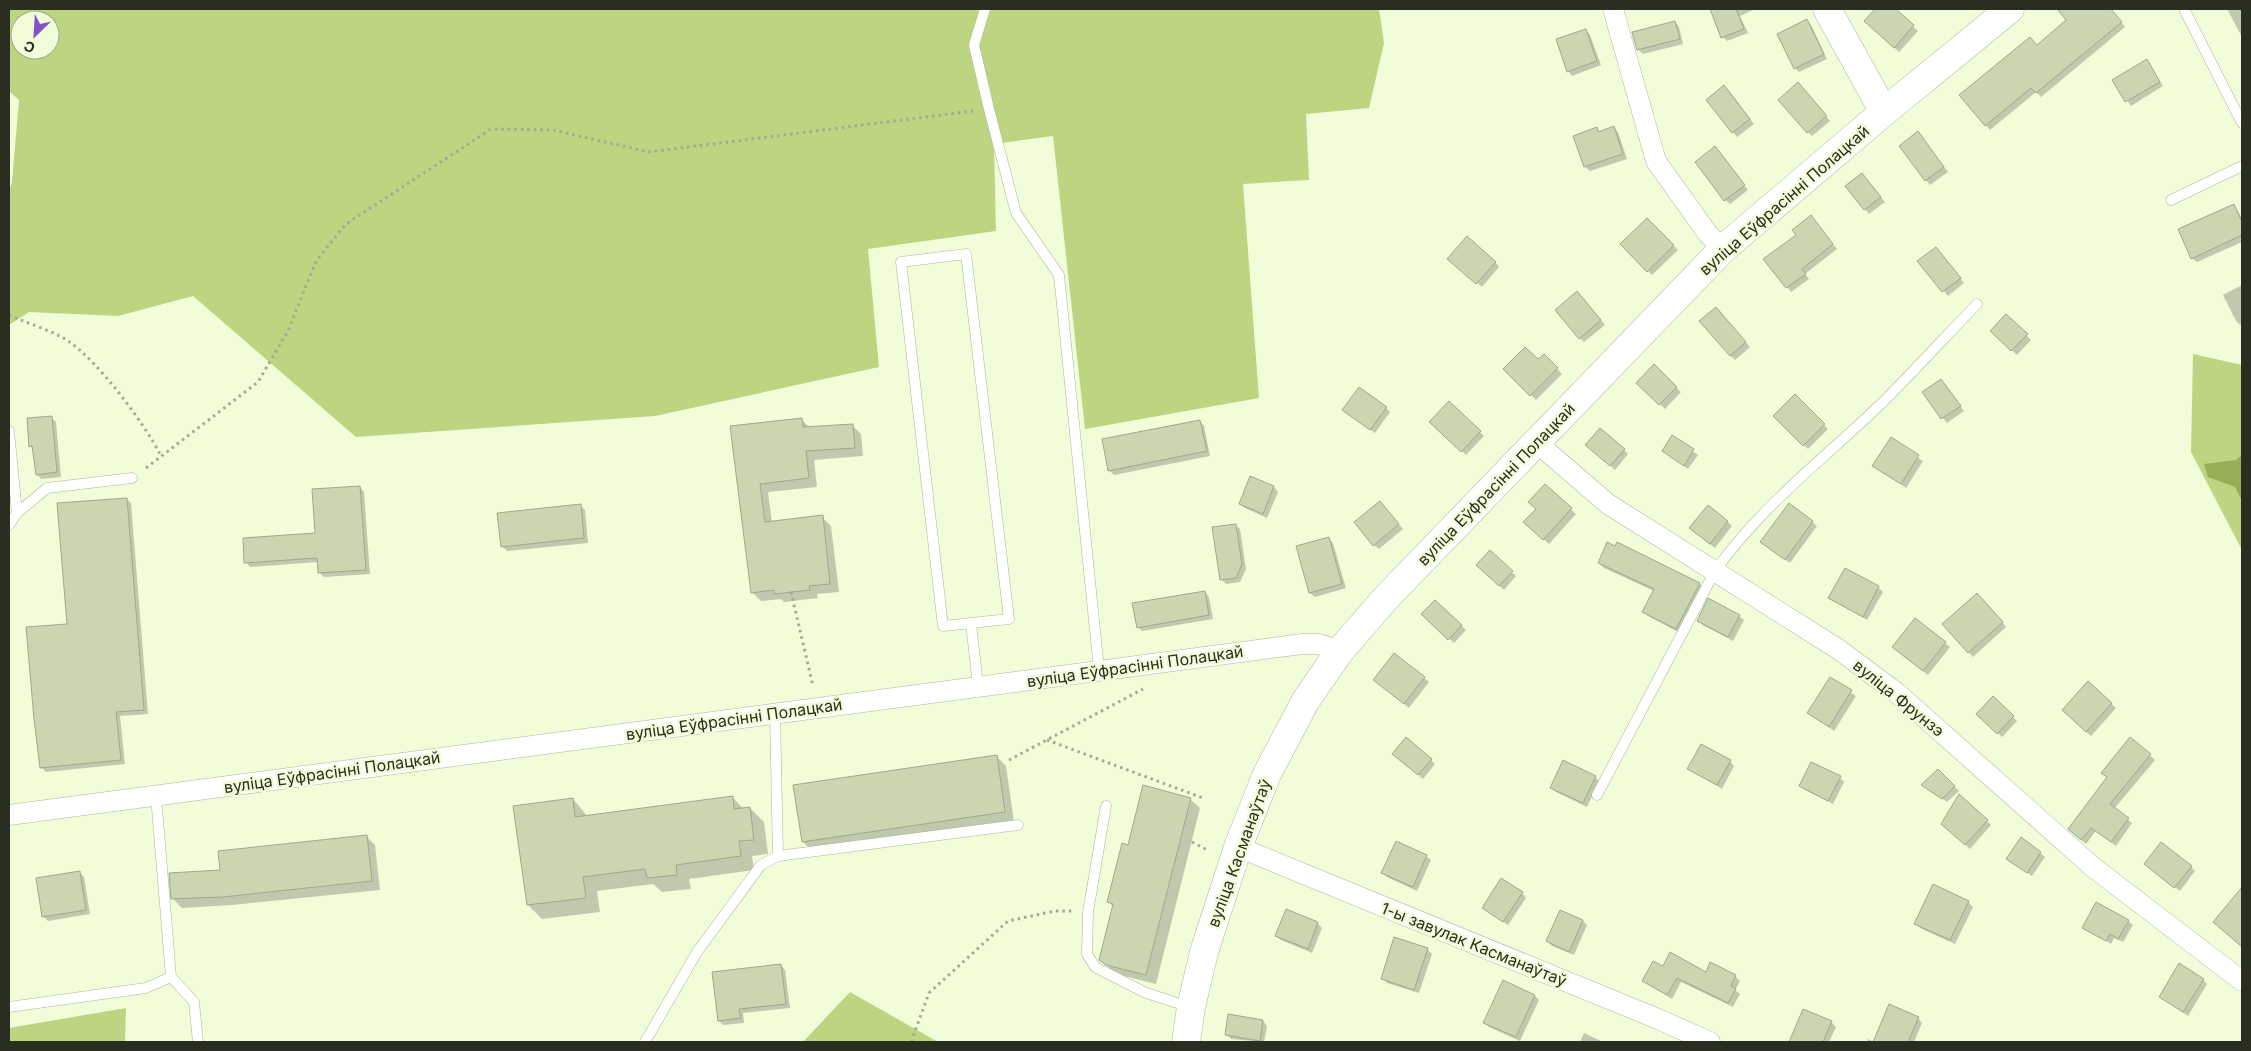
<svg xmlns="http://www.w3.org/2000/svg" width="2251" height="1051" font-family="Inter,sans-serif">
	<style>
		.green { fill: #bdd580; fill-rule: evenodd }
		.water { fill: #97ae56 }
		.shadow { fill: #0003 }
		.building { fill: #cad5b2; stroke: #9ea987 }
		.lines { fill: none; stroke-linecap: round; stroke-linejoin: round }
		.lane-casing { stroke: #acb795; stroke-width: 11 }
		.street-casing { stroke: #acb795; stroke-width: 21 }
		.secondary-casing { stroke: #acb795; stroke-width: 29 }
		.path { stroke: #a2ab90; stroke-width: 3; stroke-dasharray: 2.5 4; stroke-linecap: butt }
		.lane { stroke: #fff; stroke-width: 10 }
		.street { stroke: #fff; stroke-width: 20 }
		.secondary { stroke: #fff; stroke-width: 28 }
		.labels { text-anchor: middle; dominant-baseline: central; stroke-width: 5; stroke-linejoin: round; paint-order: stroke }
		.street-label { font-size: 16px; fill: #2a2e21; stroke: #f1fcd9 }
	</style>
	<rect width="100%" height="100%" fill="#f1fcd9"/>
	<g class="green">
		<path d="M9,9h1370l5,34 -15,65 -63,6 3,66 -66,4 16,214 -174,31 -32,-293 -59,8 2,87 -128,18 11,118 -224,49 -299,21 -163,-141 -75,20 -89,-4 -20,13v-134l3,-9 7,-82 -10,-9zM20,20h30v30h-30z"/>
		<path d="M2193,354l49,11v185l-51,-98z"/>
		<path d="M850,992l88,50h-135z"/>
		<path d="M126,1008l-1,34h-116v-14z"/>
	</g>
	<path class="water" d="M2242,455v46l-7,-14 -27,-10 -4,-13 32,-4z"/>
	<g class="shadow">
		<path d="M1711,9h44l-15,7 8,17 -21,8 -4,-4z"/>
		<path d="M1877,9h17l24,22 -19,21 -33,-31z"/>
		<path d="M2073,9h38l14,18 -84,70 -5,-5 -46,38 -4,-5 51,-79 31,-26 -4,-4z"/>
		<path d="M2227,9h15v28z"/>
		<path d="M1806,21l5,4 16,34 -28,13 -4,-4z"/>
		<path d="M1675,22l4,5 4,17 -40,10 -5,-5z"/>
		<path d="M1585,30l5,5 11,30 -29,11 -4,-5z"/>
		<path d="M2146,61l17,25 -32,20 -18,-26z"/>
		<path d="M1802,89l28,32 -18,15 -4,-4z"/>
		<path d="M1729,91l25,33 -17,13 -4,-5z"/>
		<path d="M1614,128l4,4 9,27 -37,12 -5,-4 12,-38 3,3z"/>
		<path d="M1918,133l30,39 -18,13 -30,-39z"/>
		<path d="M1720,152l28,38 -18,14 -5,-4z"/>
		<path d="M1862,174l23,28 -16,12 -22,-27z"/>
		<path d="M2234,205l8,13v24l-45,20 -5,-4z"/>
		<path d="M1647,220l31,30 -26,25 -30,-31z"/>
		<path d="M1815,221l22,28 -32,25 4,5 -18,13 -26,-33z"/>
		<path d="M1940,253l24,30 -16,13 -29,-35z"/>
		<path d="M1495,262l4,5 -17,20 -28,-24z"/>
		<path d="M2242,285v39l-2,1 -4,-4 -13,-26z"/>
		<path d="M1582,297l23,28 -21,17 -4,-4z"/>
		<path d="M1720,313l30,34 -15,13 -5,-5z"/>
		<path d="M2006,315l25,25 -14,15 -26,-24z"/>
		<path d="M1544,355l18,19 -26,26 -31,-31 33,-8z"/>
		<path d="M1654,366l27,26 -16,17 -27,-26z"/>
		<path d="M1941,380l23,31 -17,12 -23,-30z"/>
		<path d="M1795,396l33,33 -20,20 -33,-33z"/>
		<path d="M1449,403l35,33 -18,19 -35,-33z"/>
		<path d="M1386,408l4,4 -15,21 -27,-19z"/>
		<path d="M51,417l5,5 5,55 -20,2 -4,-5 -3,-24 -4,-4z"/>
		<path d="M801,419l9,9 42,-3 9,9 2,22 -49,4 3,27 -49,5 4,31 50,-6 9,9 8,66 -22,2 1,4 -34,4 -3,-3 -20,2 -9,-9 -20,-165z"/>
		<path d="M1200,421l4,5 6,30 -96,19 -5,-5z"/>
		<path d="M1673,437l25,18 -10,14 -25,-18z"/>
		<path d="M1891,439l32,22 -17,27 -32,-22z"/>
		<path d="M1591,449l33,1 4,4 -13,16z"/>
		<path d="M1251,478l23,9 4,5 -11,26 -22,-10 -5,-5z"/>
		<path d="M1545,485l31,29 -27,30 -24,-22 12,-13z"/>
		<path d="M360,487l4,5 6,82 -46,3 -4,-4 -1,-11 -69,5 -4,-5 71,-28z"/>
		<path d="M127,499l4,4 17,211 -28,2 5,48 -79,8 -5,-5 27,-142z"/>
		<path d="M580,505l5,5 3,33 -81,8 -5,-5z"/>
		<path d="M1384,507l19,22 -24,20 -5,-4z"/>
		<path d="M1727,521l5,5 -17,22 -20,-15z"/>
		<path d="M1812,522l5,4 -27,37 -23,-17z"/>
		<path d="M1235,525l5,4 6,40 -6,13 -14,2 -5,-5z"/>
		<path d="M1328,538l5,5 13,45 -31,9 -5,-4 -13,-46z"/>
		<path d="M1490,552l26,24 -12,14 -26,-25z"/>
		<path d="M1599,563l101,21 4,4 -24,45 -32,-17 -5,-5 11,-20 -50,-23z"/>
		<path d="M1878,587l5,5 -16,28 -37,-22z"/>
		<path d="M1205,592l4,5 4,22 -71,12 -4,-4z"/>
		<path d="M1982,599l24,28 -33,30 -29,-33z"/>
		<path d="M1435,601l31,29 -12,13 -31,-29z"/>
		<path d="M1739,616l5,4 -11,21 -30,-16 -5,-5z"/>
		<path d="M1915,620l35,27 -22,28 -30,-24z"/>
		<path d="M1394,654l35,28 -20,26 -30,-24z"/>
		<path d="M1830,678l26,18 -22,35 -25,-18z"/>
		<path d="M2088,683l28,25 -25,28 -23,-21z"/>
		<path d="M1993,698l24,23 -15,16 -24,-23z"/>
		<path d="M2131,739l24,21 -41,49 18,14 -16,23 -20,-15 -10,13 -12,-10z"/>
		<path d="M997,757l9,9 8,56 -201,29 -10,-9z"/>
		<path d="M1398,758l33,2 4,4 -12,15z"/>
		<path d="M1730,761l4,5 -12,23 -33,-20z"/>
		<path d="M1938,771l21,20 -12,11 -24,-17z"/>
		<path d="M1595,777l4,4 -12,26 -31,-15 -4,-4z"/>
		<path d="M1840,778l4,4 -11,22 -28,-14 -4,-4z"/>
		<path d="M732,797l12,12 6,-1 14,14 4,32 -16,2 2,14 -65,9 2,10 -29,3 -9,-8 -56,7 3,21 -58,7 -14,-14 45,-106 15,18z"/>
		<path d="M1190,799l10,9 -44,176 -40,-10 -16,-15 13,-52 -4,-5 19,-56z"/>
		<path d="M1987,821l4,4 -21,24 -22,-21z"/>
		<path d="M366,836l9,9 5,45 -148,15 -50,3 -9,-9 48,-28z"/>
		<path d="M2040,853l5,4 -13,19 -20,-13z"/>
		<path d="M1426,856l5,4 -14,31 -30,-14 -4,-4z"/>
		<path d="M2191,867l4,4 -15,20 -30,-23z"/>
		<path d="M80,873l4,4 6,37 -42,7 -5,-5z"/>
		<path d="M1522,893l4,5 -18,27 -25,-17z"/>
		<path d="M1968,902l5,5 -18,37 -35,-16 -4,-5z"/>
		<path d="M1583,921l4,4 -13,30 -22,-9 -5,-5z"/>
		<path d="M2128,921l5,4 -10,17 -9,-4 -3,6 -27,-17z"/>
		<path d="M1317,923l5,5 -10,25 -31,-13 -4,-4z"/>
		<path d="M1427,949l5,5 -13,39 -32,-10 -5,-5z"/>
		<path d="M781,965l4,5 5,38 -47,5 1,10 -21,2 -4,-4z"/>
		<path d="M1663,968l72,8 5,5 -5,9 5,4 -7,13 -52,-25 -9,17 -28,-18z"/>
		<path d="M2203,980l4,4 -19,32 -28,-19z"/>
		<path d="M1535,996l4,4 -19,41 -31,-14 -4,-5z"/>
		<path d="M1890,1006l28,12 4,5 -8,19h-47l1,-3 6,3z"/>
		<path d="M1804,1010l27,12 5,5 -7,15h-39z"/>
		<path d="M1263,1021l4,5 -3,16 -33,-3 -5,-5z"/>
		<path d="M1584,1033l19,9h-23z"/>
	</g>
	<g class="building">
		<path d="M1710,9h26l8,20 -23,9z"/>
		<path d="M1875,9h21l18,16 -20,23 -30,-27z"/>
		<path d="M2057,9h54l11,13 -86,71 -5,-5 -46,38 -26,-31 71,-58 7,8 29,-25z"/>
		<path d="M1807,19l17,35 -30,15 -17,-35z"/>
		<path d="M1675,21l5,18 -43,11 -5,-18z"/>
		<path d="M1586,29l11,32 -30,11 -11,-33z"/>
		<path d="M2147,59l13,23 -35,20 -13,-22z"/>
		<path d="M1798,82l29,34 -20,17 -29,-33z"/>
		<path d="M1724,85l26,34 -18,14 -26,-33z"/>
		<path d="M1614,126l9,28 -39,13 -11,-31 24,-9 1,5z"/>
		<path d="M1918,131l26,36 -19,14 -26,-35z"/>
		<path d="M1715,146l30,39 -21,16 -29,-39z"/>
		<path d="M1862,173l19,24 -17,13 -19,-24z"/>
		<path d="M2234,204l8,18v13l-51,24 -13,-30z"/>
		<path d="M1811,215l22,29 -31,25 4,5 -20,14 -23,-29 33,-24 -4,-5z"/>
		<path d="M1647,218l27,27 -27,27 -27,-28z"/>
		<path d="M1467,236l29,26 -20,22 -29,-25z"/>
		<path d="M1936,247l25,31 -19,14 -25,-31z"/>
		<path d="M1577,291l24,29 -22,19 -24,-29z"/>
		<path d="M1716,307l30,35 -16,14 -31,-35z"/>
		<path d="M2006,314l22,20 -17,17 -21,-20z"/>
		<path d="M1525,347l13,12 6,-5 14,14 -28,28 -27,-27z"/>
		<path d="M1654,364l23,23 -18,18 -23,-22z"/>
		<path d="M1941,379l20,27 -20,13 -19,-27z"/>
		<path d="M1359,387l28,20 -17,23 -28,-20z"/>
		<path d="M1795,394l30,30 -22,22 -30,-30z"/>
		<path d="M1449,401l32,30 -20,21 -32,-30z"/>
		<path d="M52,416l5,56 -21,3 -4,-29 -3,1 -2,-29z"/>
		<path d="M802,418l1,9 50,-3 2,24 -49,3 3,27 -49,6 5,38 58,-7 7,69 -21,2 1,4 -36,4v-4l-23,3 -21,-167z"/>
		<path d="M1200,420l7,31 -99,20 -6,-32z"/>
		<path d="M1600,428l25,21 -15,17 -25,-21z"/>
		<path d="M1672,435l22,14 -10,17 -22,-15z"/>
		<path d="M1891,437l28,18 -18,29 -29,-18z"/>
		<path d="M1250,476l24,10 -11,28 -24,-10z"/>
		<path d="M1545,484l27,24 -29,32 -20,-18 13,-13 -8,-7z"/>
		<path d="M360,486l6,84 -48,3 -1,-15 -73,5 -1,-25 72,-5 -3,-44z"/>
		<path d="M127,498l17,212 -28,2 5,48 -81,8 -6,-49 -8,-92 41,-3 -10,-121z"/>
		<path d="M1380,501l19,23 -26,22 -19,-24z"/>
		<path d="M1789,503l24,18 -28,39 -25,-18z"/>
		<path d="M581,504l3,34 -83,9 -4,-34z"/>
		<path d="M1708,505l20,16 -18,23 -21,-16z"/>
		<path d="M1236,524l6,40 -6,14 -16,2 -8,-53z"/>
		<path d="M1329,537l13,47 -33,9 -13,-47z"/>
		<path d="M1607,542l8,4 2,-4 83,41 -24,46 -34,-17 12,-23 -56,-26z"/>
		<path d="M1490,550l23,21 -14,15 -23,-21z"/>
		<path d="M1845,568l34,18 -16,31 -35,-19z"/>
		<path d="M1205,591l4,24 -72,13 -5,-25z"/>
		<path d="M1977,593l26,29 -35,31 -26,-29z"/>
		<path d="M1708,598l32,17 -12,22 -31,-16z"/>
		<path d="M1435,600l27,25 -14,15 -27,-26z"/>
		<path d="M1915,618l31,24 -23,29 -31,-24z"/>
		<path d="M1394,653l31,24 -21,27 -31,-24z"/>
		<path d="M1830,677l22,13 -23,37 -22,-14z"/>
		<path d="M2088,681l24,22 -26,29 -24,-22z"/>
		<path d="M1993,696l21,20 -17,18 -21,-20z"/>
		<path d="M1406,737l26,22 -14,16 -26,-21z"/>
		<path d="M2130,737l21,17 -41,50 19,14 -18,24 -20,-14 -10,12 -13,-11 39,-52 -6,-4z"/>
		<path d="M1701,744l30,16 -14,25 -30,-16z"/>
		<path d="M997,755l8,57 -203,30 -9,-57z"/>
		<path d="M1563,760l33,16 -13,27 -33,-15z"/>
		<path d="M1811,762l30,14 -13,25 -29,-15z"/>
		<path d="M1938,769l17,17 -13,13 -21,-14z"/>
		<path d="M1143,785l48,13 -45,177 -40,-10 -7,-5 14,-56 -6,-2 15,-59 6,2z"/>
		<path d="M1959,794l29,26 -23,25 -24,-21z"/>
		<path d="M733,796l1,13 16,-2 4,33 -15,1 2,15 -65,9 1,10 -30,3 -2,-9 -62,8 3,21 -59,7 -14,-99 60,-8 2,19z"/>
		<path d="M367,835l5,46 -149,16 -52,2 -2,-26 51,-3 -2,-19z"/>
		<path d="M2021,837l20,15 -14,21 -21,-14z"/>
		<path d="M1396,841l31,14 -14,32 -32,-14z"/>
		<path d="M2161,842l31,24 -18,22 -30,-24z"/>
		<path d="M80,871l6,39 -44,7 -6,-39z"/>
		<path d="M1501,878l22,14 -20,30 -21,-14z"/>
		<path d="M1933,884l36,17 -19,39 -36,-16z"/>
		<path d="M2242,887v60l-29,-25z"/>
		<path d="M2096,902l33,18 -11,19 -8,-5 -4,7 -24,-13z"/>
		<path d="M1286,909l32,13 -10,27 -33,-13z"/>
		<path d="M1560,910l23,10 -14,32 -23,-11z"/>
		<path d="M1394,937l34,11 -14,42 -33,-11z"/>
		<path d="M1670,952l36,20 4,-10 26,13 -5,11 5,3 -8,14 -51,-25 -10,17 -25,-14 11,-20 10,5z"/>
		<path d="M2179,963l25,16 -21,33 -24,-15z"/>
		<path d="M781,964l5,40 -47,5 2,9 -23,3 -6,-49z"/>
		<path d="M1503,980l32,15 -19,42 -33,-14z"/>
		<path d="M1889,1004l30,13 -11,25h-35z"/>
		<path d="M1803,1009l29,12 -9,21h-34z"/>
		<path d="M1228,1014l35,6 -3,21 -35,-6z"/>
	</g>
	<g class="lines">
		<g class="lane-casing">
			<g id="lane">
				<path d="M985,9l-11,36 15,64 27,104 43,62 40,395"/>
				<path d="M2184,9l58,114"/>
				<path d="M2171,200l71,-34"/>
				<path d="M9,431l8,82"/>
				<path d="M9,525l8,-12 30,-25 85,-10"/>
				<path d="M971,623l38,-4 -43,-365 -65,8 42,364 28,-3 7,63"/>
				<path d="M1597,795l118,-224c48,-67 110,-113 168,-169 32,-32 63,-66 94,-98"/>
				<path d="M156,796l15,181 23,25 4,40"/>
				<path d="M1106,806l-18,106 -1,42 8,13 51,26 44,14"/>
				<path d="M778,856l240,-31"/>
				<path d="M9,1007l137,-19 25,-11"/>
				<path d="M645,1042l52,-90 64,-87 17,-9 -3,-143"/>
			</g>
		</g>
		<g class="street-casing">
			<g id="street">
				<path d="M1613,9l43,152 52,73 15,15"/>
				<path d="M1536,442l72,62 230,145 59,44 197,175 148,113"/>
				<path d="M9,815l1293,-171h17l21,7"/>
				<path d="M1238,847l420,172 52,23"/>
			</g>
		</g>
		<g class="secondary-casing">
			<g id="secondary">
				<path d="M1827,9l57,103"/>
				<path d="M1186,1042l5,-35 13,-55 34,-105 29,-73 39,-74 34,-49 45,-52 338,-350 161,-137 126,-103"/>
			</g>
		</g>
		<g class="path">
			<path d="M9,315c17,8 48,17 62,28 29,21 74,81 90,113"/>
			<path d="M146,468l112,-86 30,-51 28,-70 30,-37 145,-95 62,1 96,22 324,-41"/>
			<path d="M791,592l22,94"/>
			<path d="M1047,740l156,58"/>
			<path d="M1009,760l134,-71"/>
			<path d="M1192,842l17,9"/>
			<path d="M911,1042l18,-49 79,-72 47,-10h17"/>
		</g>
		<use href="#lane" class="lane"/>
		<use href="#street" class="street"/>
		<use href="#secondary" class="secondary"/>
	</g>
	<g class="labels">
		<g class="street-label">
			<text transform="translate(1784 200) rotate(-41)">вуліца Еўфрасінні Полацкай</text>
			<text transform="translate(1496 484) rotate(-46)">вуліца Еўфрасінні Полацкай</text>
			<text transform="translate(1135 666) rotate(-8)">вуліца Еўфрасінні Полацкай</text>
			<text transform="translate(1899 698) rotate(39)">вуліца Фрунзэ</text>
			<text transform="translate(734 719) rotate(-8)">вуліца Еўфрасінні Полацкай</text>
			<text transform="translate(332 772) rotate(-8)">вуліца Еўфрасінні Полацкай</text>
			<text transform="translate(1239 853) rotate(-70)">вуліца Касманаўтаў</text>
			<text transform="translate(1474 944) rotate(22)">1-ы завулак Касманаўтаў</text>
		</g>
	</g>
	<rect width="2251" height="1051" fill="none" stroke="#2a2e21" stroke-width="20"/>
	<g transform="translate(35 35) rotate(205)"><circle r="24" fill="#f1fcd9" stroke="#a1aa8f"/>
	<path d="M0-4L9 19L0 12L-9 19Z" fill="#8751c8"/>
	<text y="-8" font-size="14" font-weight="bold" text-anchor="middle" fill="#2a2e21">С</text>
	</g>
</svg>
